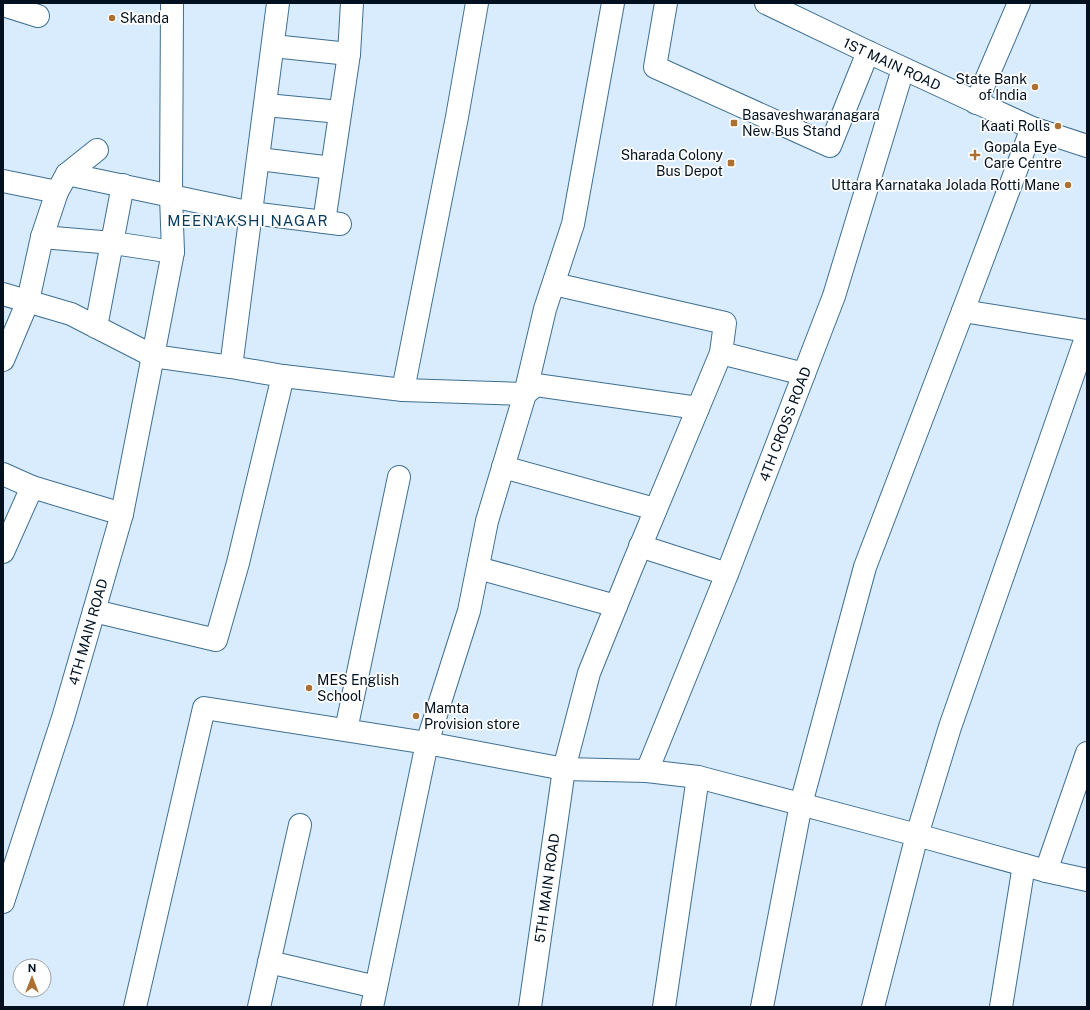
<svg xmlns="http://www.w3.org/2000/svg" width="1090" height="1010" font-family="'Public Sans',sans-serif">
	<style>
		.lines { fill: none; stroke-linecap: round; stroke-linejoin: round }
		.minor-casing { stroke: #3f6f93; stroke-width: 24 }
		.minor { stroke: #fff; stroke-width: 22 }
		.poi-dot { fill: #ac7033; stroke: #fff; stroke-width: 1.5 }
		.labels { text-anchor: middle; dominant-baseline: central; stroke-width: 3.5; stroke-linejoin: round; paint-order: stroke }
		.poi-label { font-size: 14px; fill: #01111f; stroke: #fff; text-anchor: start }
		.street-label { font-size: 14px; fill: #01111f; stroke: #fff }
		.neighbourhood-label { font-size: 15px; letter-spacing: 1px; fill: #063b5c; stroke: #fff }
	</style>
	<rect width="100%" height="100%" fill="#d8ecfd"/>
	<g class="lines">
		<g class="minor-casing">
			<g id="minor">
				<path d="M278,3l-47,364 52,9 120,14 122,4 11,-9 162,23"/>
				<path d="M666,3l-11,64 175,79 38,-94"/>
				<path d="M766,3l102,49 164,76 55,18"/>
				<path d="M3,5l35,11"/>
				<path d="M273,46l76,8"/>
				<path d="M976,103l43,-100"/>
				<path d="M266,105l74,7"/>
				<path d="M259,159l73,9"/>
				<path d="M67,174l185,39 88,11"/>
				<path d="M3,181l54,11"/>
				<path d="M324,222l25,-168 3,-51"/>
				<path d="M42,237l71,6 60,9"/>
				<path d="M3,294l68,20 82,42 78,11"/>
				<path d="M963,311l124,20"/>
				<path d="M96,327l27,-142"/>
				<path d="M721,353l83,21"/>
				<path d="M3,360l25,-59 14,-64 15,-45 10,-18 30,-24"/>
				<path d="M403,390l54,-273 20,-114"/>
				<path d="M503,467l152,42"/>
				<path d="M3,474l29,13 90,27"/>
				<path d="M640,546l87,28"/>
				<path d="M3,552l29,-65"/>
				<path d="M478,568l138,38"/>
				<path d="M94,611l122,29 22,-77 45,-187"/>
				<path d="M346,730l53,-253"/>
				<path d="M647,771l80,-197 107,-278 69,-227"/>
				<path d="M1046,871l41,-118"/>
				<path d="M3,902l60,-184 59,-204 31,-158 20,-104 -2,-56 1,-193"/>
				<path d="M269,962l107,25"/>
				<path d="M135,1007l69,-299 223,35 137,26 83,2 51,6 219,58 129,36 41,9"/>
				<path d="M259,1007l41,-182"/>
				<path d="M372,1007l55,-264 42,-132 18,-90 38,-127 20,-85 28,-85 40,-221"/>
				<path d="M530,1007l34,-238 25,-96 42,-104 90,-216 4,-30 -171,-39"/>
				<path d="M664,1007l34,-230"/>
				<path d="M762,1007l39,-203 64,-237 98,-256 69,-183"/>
				<path d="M873,1007l44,-172 33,-108 137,-392"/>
				<path d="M1001,1007l23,-142"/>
			</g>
		</g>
		<use href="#minor" class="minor"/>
	</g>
	<g class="poi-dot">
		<circle cx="112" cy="18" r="4"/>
		<circle cx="1035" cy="87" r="4"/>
		<rect x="730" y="119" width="8" height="8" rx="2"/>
		<circle cx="1058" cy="126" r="4"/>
		<path d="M973 149h4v4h4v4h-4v4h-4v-4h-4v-4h4z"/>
		<rect x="727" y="159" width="8" height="8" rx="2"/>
		<circle cx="1068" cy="185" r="4"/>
		<circle cx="309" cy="688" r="4"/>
		<circle cx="416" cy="716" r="4"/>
	</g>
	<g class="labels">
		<g class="poi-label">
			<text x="120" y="18">Skanda</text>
			<text x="1027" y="79" text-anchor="end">State Bank<tspan x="1027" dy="16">of India</tspan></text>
			<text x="742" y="115">Basaveshwaranagara<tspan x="742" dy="16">New Bus Stand</tspan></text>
			<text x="1050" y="126" text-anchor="end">Kaati Rolls</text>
			<text x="984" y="147">Gopala Eye<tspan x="984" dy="16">Care Centre</tspan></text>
			<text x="723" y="155" text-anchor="end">Sharada Colony<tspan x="723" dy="16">Bus Depot</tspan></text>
			<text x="1060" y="185" text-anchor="end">Uttara Karnataka Jolada Rotti Mane</text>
			<text x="317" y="680">MES English<tspan x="317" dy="16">School</tspan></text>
			<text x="424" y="708">Mamta<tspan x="424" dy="16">Provision store</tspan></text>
		</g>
		<g class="street-label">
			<text transform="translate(892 64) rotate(25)">1ST MAIN ROAD</text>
			<text transform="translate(785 424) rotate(-69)">4TH CROSS ROAD</text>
			<text transform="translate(88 632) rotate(-74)">4TH MAIN ROAD</text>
			<text transform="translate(547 888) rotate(-82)">5TH MAIN ROAD</text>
		</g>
		<g class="neighbourhood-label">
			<text x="248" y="220">MEENAKSHI NAGAR</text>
		</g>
	</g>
	<rect width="1090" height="1010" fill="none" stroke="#01111f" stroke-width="8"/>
	<g transform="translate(32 978)"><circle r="19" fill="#ffffff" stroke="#99a0a5"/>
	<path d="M0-3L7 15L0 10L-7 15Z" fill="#ac7033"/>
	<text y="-6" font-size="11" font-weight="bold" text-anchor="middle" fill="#01111f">N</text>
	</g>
</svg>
